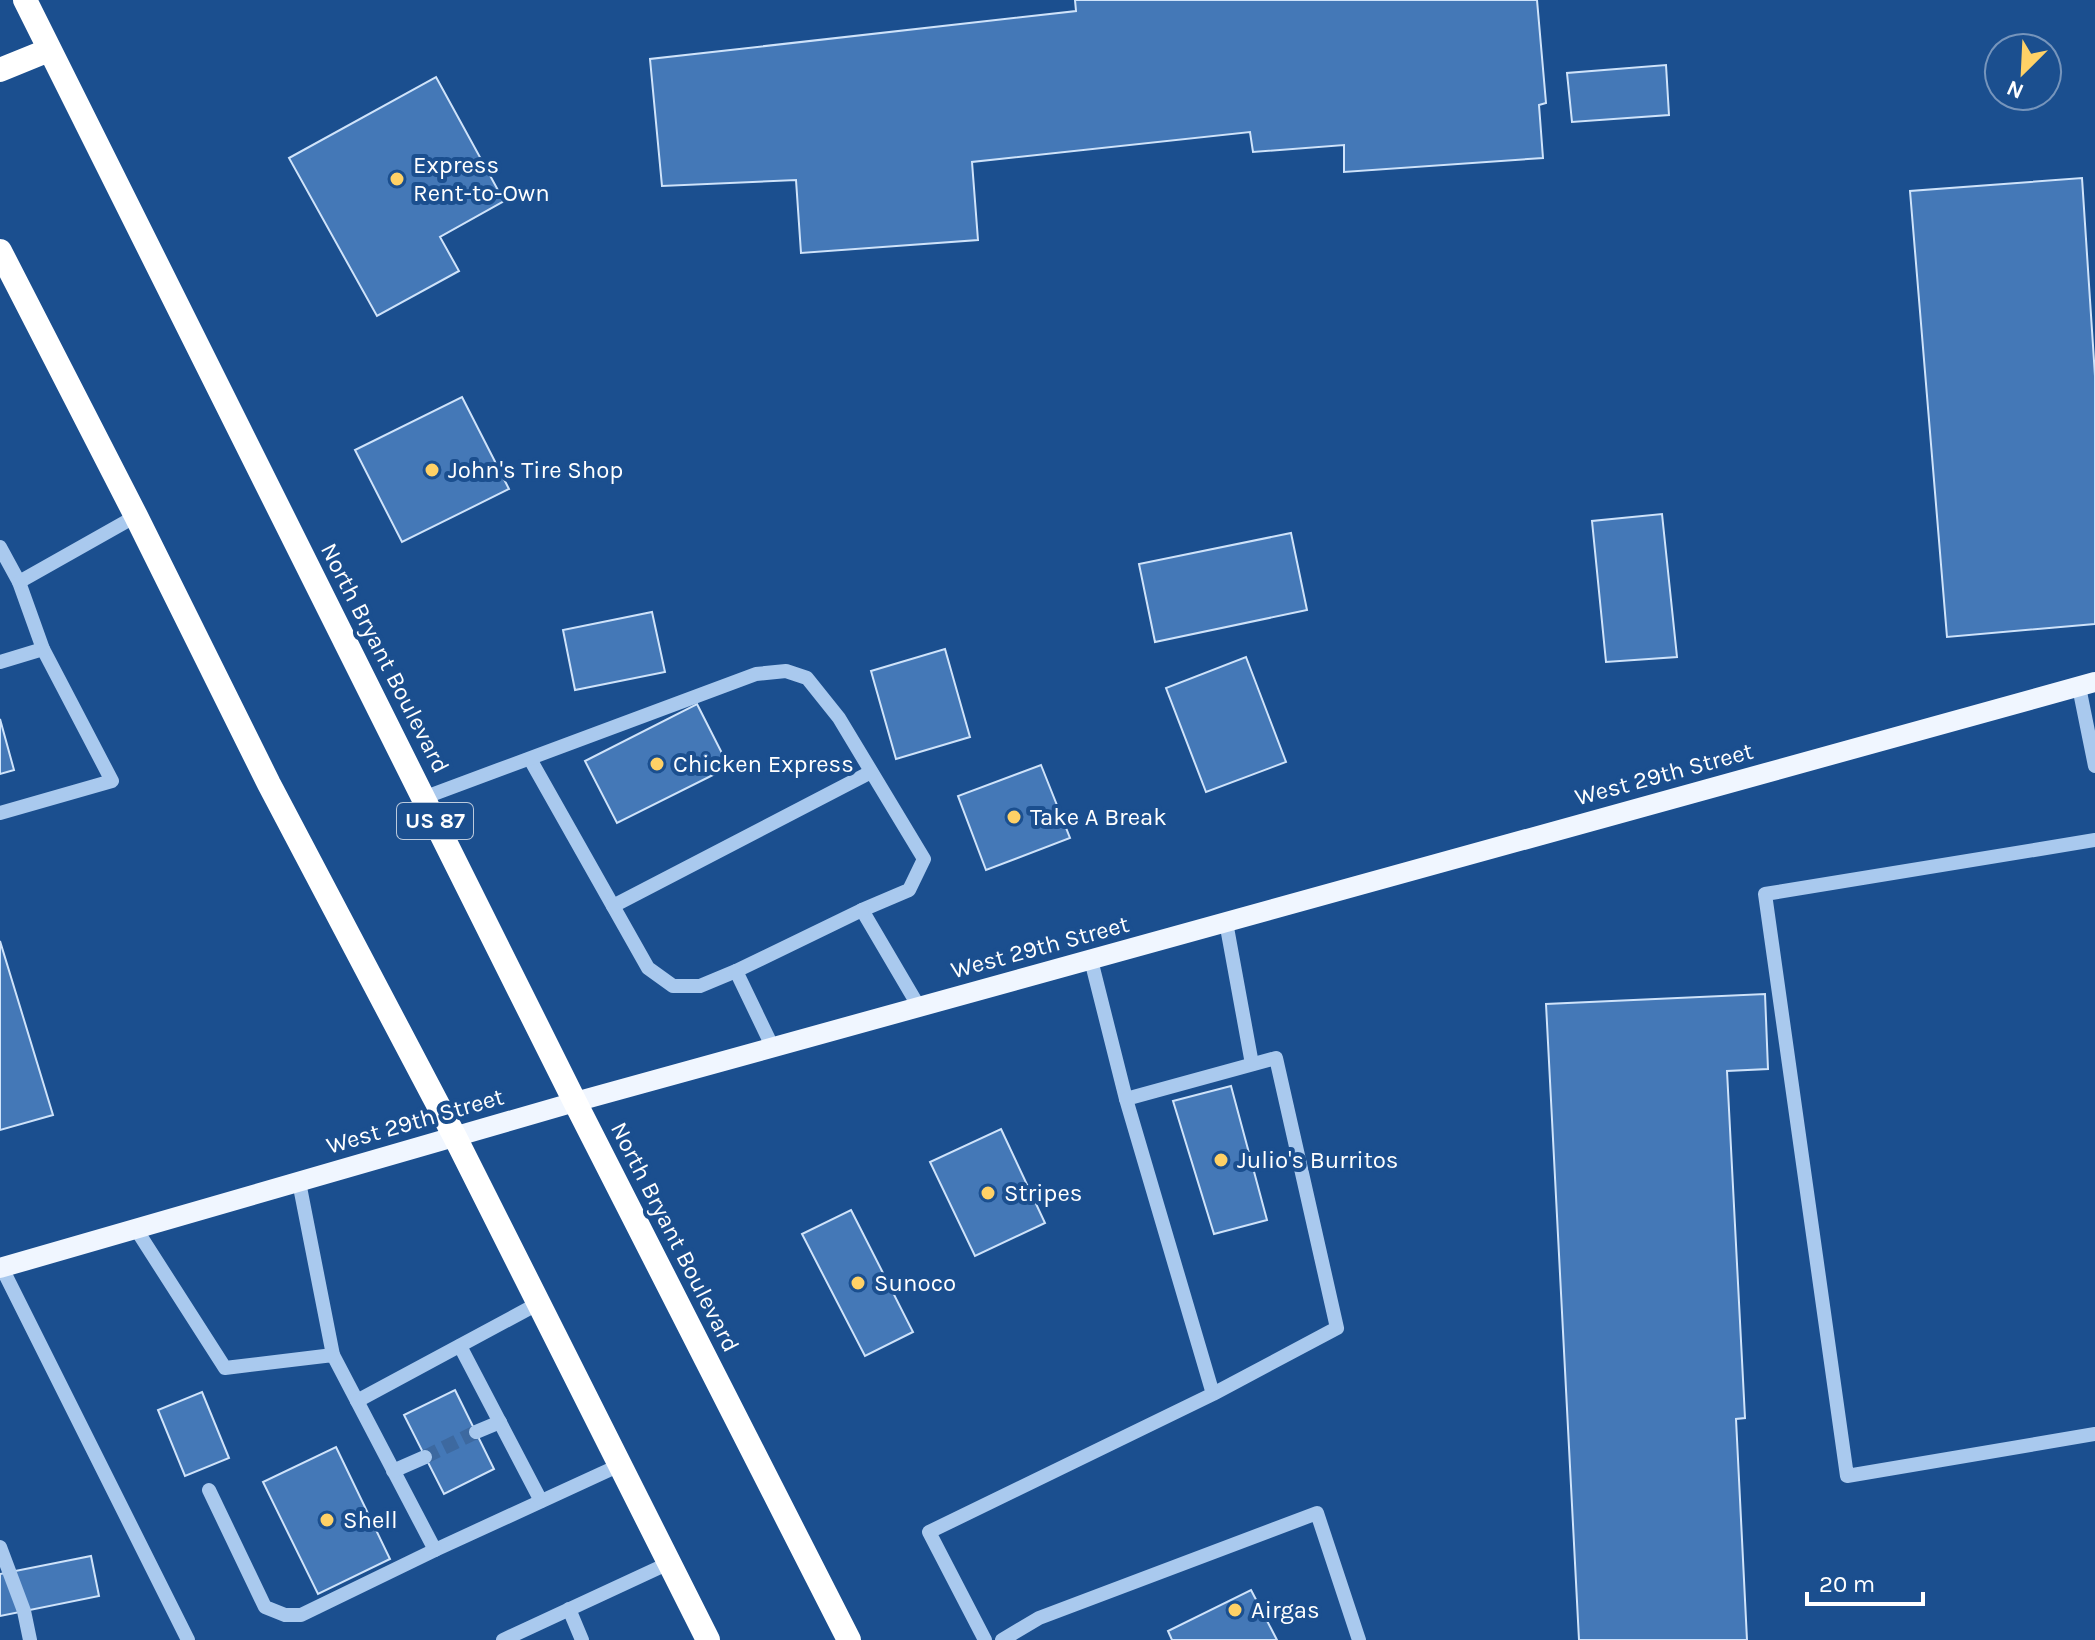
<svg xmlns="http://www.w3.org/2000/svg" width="2095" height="1640" font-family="Karla,sans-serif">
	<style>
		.building { fill: #4478b7; stroke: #cfe3fa; stroke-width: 2 }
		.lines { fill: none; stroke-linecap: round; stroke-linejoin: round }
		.minor-tunnel { stroke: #3d69a0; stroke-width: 14; stroke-dasharray: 14 7; stroke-linecap: butt }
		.minor { stroke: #a9c9ee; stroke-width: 14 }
		.major { stroke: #f0f6ff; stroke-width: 20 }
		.highway { stroke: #fff; stroke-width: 24 }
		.poi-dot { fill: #ffd166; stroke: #1b4f8f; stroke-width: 3 }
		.labels { text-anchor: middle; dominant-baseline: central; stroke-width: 8; stroke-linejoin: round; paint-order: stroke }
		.shield { fill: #1b4f8f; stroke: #bbcadd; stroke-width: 2 }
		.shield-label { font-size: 22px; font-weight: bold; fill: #fff }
		.poi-label { font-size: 24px; fill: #fff; stroke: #1b4f8f; text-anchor: start }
		.street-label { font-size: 24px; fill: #fff; stroke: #1b4f8f }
	</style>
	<rect width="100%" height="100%" fill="#1b4f8f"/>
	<g class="building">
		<path d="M1075,0h462l9,103 -7,2 4,53 -199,14v-27l-91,7 -3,-20 -278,30 6,78 -177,13 -5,-73 -134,6 -12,-127 426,-48z"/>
		<path d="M1666,65l3,50 -97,7 -5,-49z"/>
		<path d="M436,77l68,124 -64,36 19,34 -82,45 -88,-158z"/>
		<path d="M2082,178l13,198v248l-148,13 -37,-446z"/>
		<path d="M462,397l47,92 -107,53 -47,-92z"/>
		<path d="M1662,514l15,143 -71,5 -14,-141z"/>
		<path d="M1291,533l16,77 -152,32 -16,-78z"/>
		<path d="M652,612l13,60 -90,18 -12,-60z"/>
		<path d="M945,649l25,88 -74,22 -25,-88z"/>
		<path d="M1246,657l40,105 -80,30 -40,-104z"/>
		<path d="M697,704l32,63 -112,56 -32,-62z"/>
		<path d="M0,719l14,51 -14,4z"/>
		<path d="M1041,765l29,73 -84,32 -28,-74z"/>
		<path d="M0,941l53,174 -53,15z"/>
		<path d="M1765,994l3,75 -41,2 18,347 -9,1 11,221h-168l-33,-636z"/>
		<path d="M1231,1086l36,134 -53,14 -41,-133z"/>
		<path d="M1001,1129l44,94 -70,33 -45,-94z"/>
		<path d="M851,1210l62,122 -48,24 -63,-122z"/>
		<path d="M455,1390l39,79 -50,25 -40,-79z"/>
		<path d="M202,1392l27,66 -44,18 -27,-66z"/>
		<path d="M336,1447l54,112 -72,35 -55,-112z"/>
		<path d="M91,1556l8,40 -99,20v-42z"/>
		<path d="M1251,1590l26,50h-105l-4,-9z"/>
	</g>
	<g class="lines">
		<path class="minor-tunnel" d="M425,1457l51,-25"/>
		<g class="minor">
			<path d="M0,547l19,35 24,67 69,132 -112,32"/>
			<path d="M19,582l117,-66"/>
			<path d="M0,662l43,-13"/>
			<path d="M2079,687l16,79"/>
			<path d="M530,759l118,209 25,18h27l36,-15"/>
			<path d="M423,798l333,-124 30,-3 21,7 32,40 85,141 -15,31 -47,20 57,97"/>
			<path d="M2095,840l-330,54 82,582 248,-42"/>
			<path d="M613,906l258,-134"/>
			<path d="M1226,922l26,142"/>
			<path d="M1091,960l35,139"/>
			<path d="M773,1048l-37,-77 126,-61"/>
			<path d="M299,1182l34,173"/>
			<path d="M136,1229l89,139 108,-13 102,195 185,-85"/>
			<path d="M2,1268l186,372"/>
			<path d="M460,1346l81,155"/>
			<path d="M357,1401l182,-98"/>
			<path d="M476,1432l24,-10"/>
			<path d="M393,1471l32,-14"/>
			<path d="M209,1490l56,117 20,8h16l134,-65"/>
			<path d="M0,1547l24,64 6,29"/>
			<path d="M569,1609l13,31"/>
			<path d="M503,1640l166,-77"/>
			<path d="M985,1640l-56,-108 284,-138 124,-66 -61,-270 -150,41 87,295"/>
			<path d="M1002,1640l37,-22 278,-105 42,127"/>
		</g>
		<path class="major" d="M0,1268l575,-166 1520,-420"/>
		<g class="highway">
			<path d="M25,0l550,1102 274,538"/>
			<path d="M0,70l49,-20"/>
			<path d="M0,251l136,265 133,268 186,353 253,503"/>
		</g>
	</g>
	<g class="poi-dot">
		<circle cx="397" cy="179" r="8"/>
		<circle cx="432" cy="470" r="8"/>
		<circle cx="657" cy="764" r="8"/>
		<circle cx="1014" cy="817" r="8"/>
		<circle cx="1221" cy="1160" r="8"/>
		<circle cx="988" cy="1193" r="8"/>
		<circle cx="858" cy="1283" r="8"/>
		<circle cx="327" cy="1520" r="8"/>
		<circle cx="1235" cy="1610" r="8"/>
	</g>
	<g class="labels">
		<rect class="shield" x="397" y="803" width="76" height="36" rx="6"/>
		<g class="shield-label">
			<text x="435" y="821">US 87</text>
		</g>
		<g class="poi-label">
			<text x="413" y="165">Express<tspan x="413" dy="28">Rent-to-Own</tspan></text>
			<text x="448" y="470">John's Tire Shop</text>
			<text x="673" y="764">Chicken Express</text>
			<text x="1030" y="817">Take A Break</text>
			<text x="1237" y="1160">Julio's Burritos</text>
			<text x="1004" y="1193">Stripes</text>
			<text x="874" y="1283">Sunoco</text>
			<text x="343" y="1520">Shell</text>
			<text x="1251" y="1610">Airgas</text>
		</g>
		<g class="street-label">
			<text transform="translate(385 658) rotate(63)">North Bryant Boulevard</text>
			<text transform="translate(1664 774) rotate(-15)">West 29th Street</text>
			<text transform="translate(1040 947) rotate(-15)">West 29th Street</text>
			<text transform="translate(415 1121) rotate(-16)">West 29th Street</text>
			<text transform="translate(675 1237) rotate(63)">North Bryant Boulevard</text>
		</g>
	</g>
	<g transform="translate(2023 72) rotate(204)"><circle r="38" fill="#1b4f8f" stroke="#7695bc" stroke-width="2"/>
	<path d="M0-6L14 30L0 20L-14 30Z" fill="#ffd166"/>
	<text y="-12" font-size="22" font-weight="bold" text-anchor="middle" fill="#ffffff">N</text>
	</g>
	<path d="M1807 1592v12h116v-12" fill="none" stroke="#ffffff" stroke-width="4"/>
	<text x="1819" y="1592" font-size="24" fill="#ffffff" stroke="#1b4f8f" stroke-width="6" paint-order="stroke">20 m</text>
</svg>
